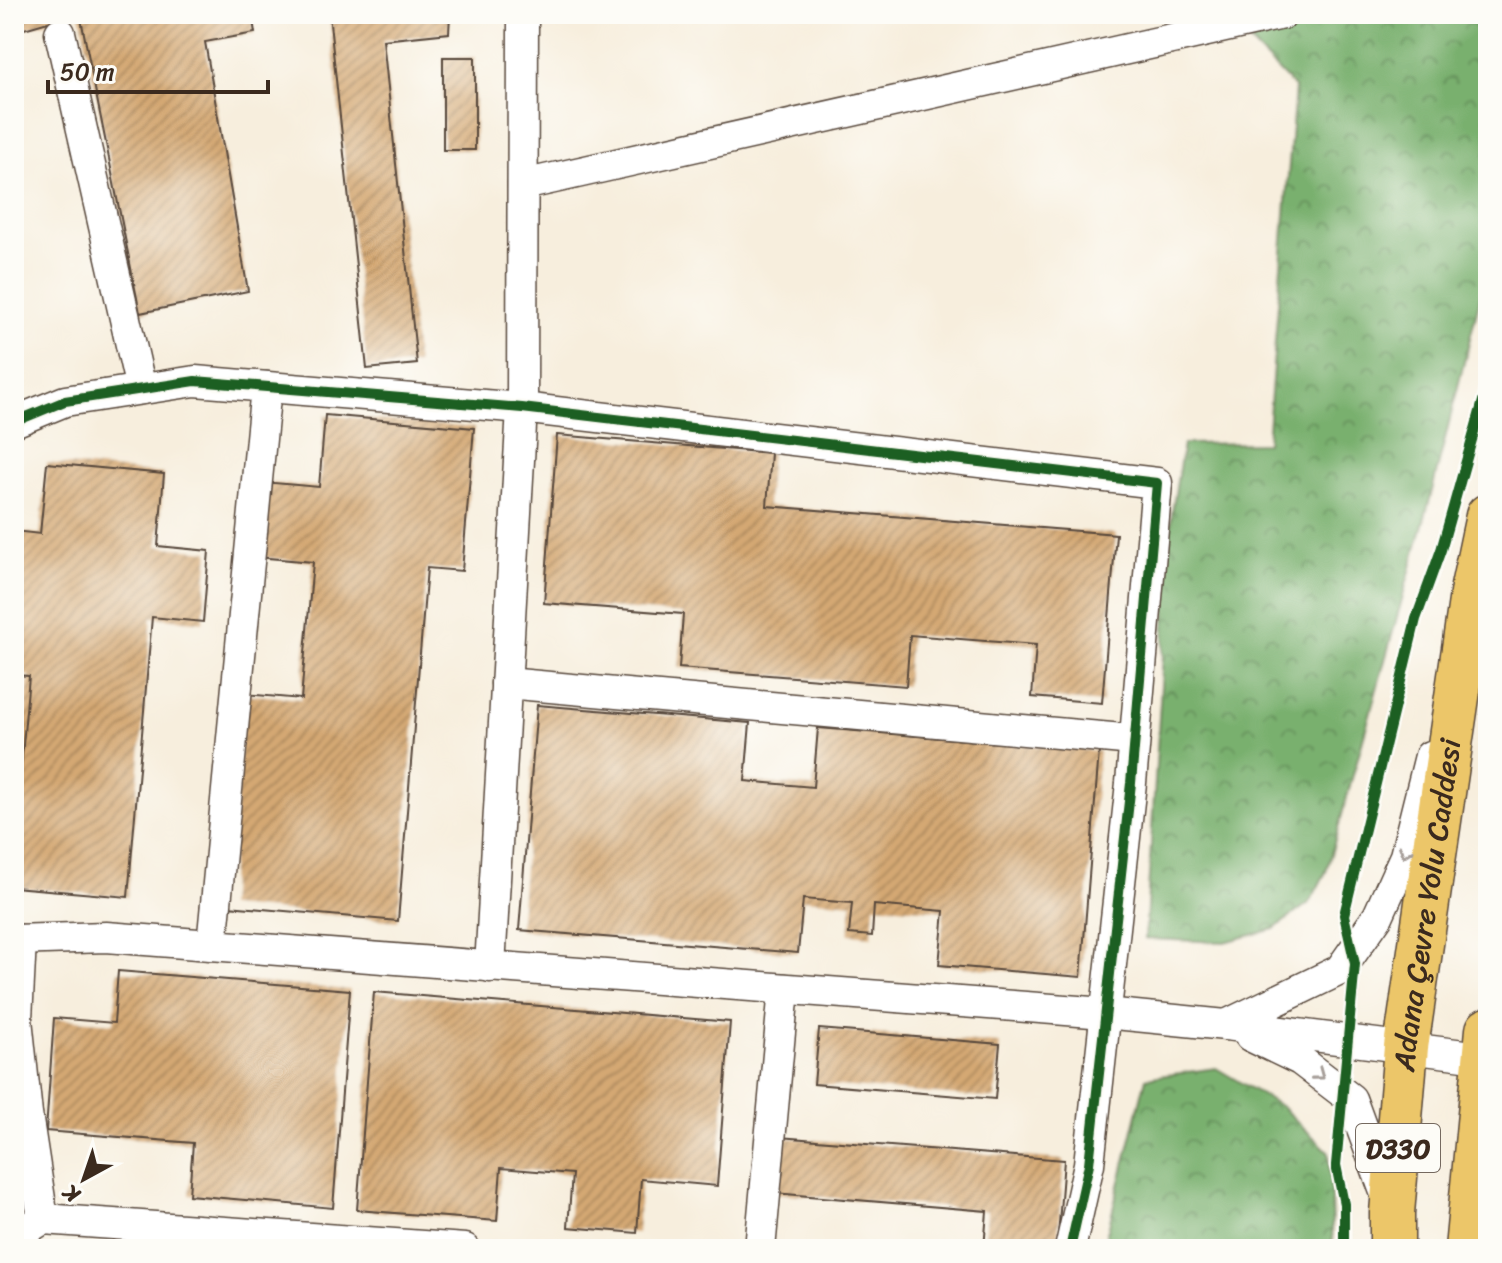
<svg xmlns="http://www.w3.org/2000/svg" width="1502" height="1263" font-family="Sriracha,sans-serif">
	<style>
		.forest { fill: url(#forest-crowns); stroke: #5a6d46; stroke-width: 2 }
		.building { fill: url(#building-hatch) }
		.lines { fill: none; stroke-linecap: round; stroke-linejoin: round }
		.minor-casing { stroke: #57473b; stroke-width: 33 }
		.highway-casing { stroke: #57473b; stroke-width: 47 }
		.minor { stroke: #fff; stroke-width: 30 }
		.highway { stroke: #ecc669; stroke-width: 44 }
		.cycleway-casing { stroke: #fdfcf7; stroke-width: 15 }
		.cycleway { stroke: #1b5e20; stroke-width: 10 }
		.oneway { stroke: #a79f9a }
		.labels { text-anchor: middle; dominant-baseline: central; stroke-width: 8; stroke-linejoin: round; paint-order: stroke }
		.shield { fill: #fdfcf7; stroke: #75695f; stroke-width: 2 }
		.shield-label { font-size: 28px; font-weight: bold; fill: #3b2a1e }
		.street-label { font-size: 30px; fill: #3b2a1e; stroke: #fdfcf7 }
	</style>
	<defs>
		<pattern id="forest-crowns" width="20" height="18" patternUnits="userSpaceOnUse" patternTransform="scale(2)"><rect width="20" height="18" fill="#79b06e"/><path d="M2 6a3 3 0 1 1 6 0M12 15a3 3 0 1 1 6 0" fill="none" stroke="#648f5a"/></pattern>
		<pattern id="building-hatch" width="6" height="6" patternUnits="userSpaceOnUse" patternTransform="scale(2)"><rect width="6" height="6" fill="#d4a873"/><path d="M-1 1l2-2M0 6l6-6M5 7l2-2" fill="none" stroke="#ad895e"/></pattern>
	</defs>
	<rect width="100%" height="100%" fill="#fdfcf7"/>
	<filter id="ink" filterUnits="userSpaceOnUse"><feTurbulence type="fractalNoise" baseFrequency=".0125" numOctaves="2"/><feDisplacementMap in="SourceGraphic" scale="16" xChannelSelector="R" yChannelSelector="G"/><feConvolveMatrix kernelMatrix="1 2 1 2 8 2 1 2 1" color-interpolation-filters="sRGB"/></filter>
	<filter id="wash" filterUnits="userSpaceOnUse"><feTurbulence type="fractalNoise" baseFrequency=".006" numOctaves="4" result="noise"/><feDisplacementMap in="SourceGraphic" scale="32" xChannelSelector="R" yChannelSelector="G"/><feGaussianBlur stdDeviation="1.8" result="paint"/><feColorMatrix in="noise" values="0 0 0 0 0 0 0 0 0 0 0 0 0 0 0 0 0 1.4 0 .05"/><feComposite in="paint" operator="in"/></filter>
	<g filter="url(#wash)">
		<rect width="100%" height="100%" fill="#f7eedd"/>
		<g class="forest">
			<path d="M1372,14h116v252l-58,233 -104,373 -16,30 -36,27 -49,13 -80,-3 27,-427 11,-68 84,-1 28,-355 -48,-49z"/>
			<path d="M1216,1068l66,39 47,45 4,97h-230l43,-171z"/>
		</g>
		<g id="blocks">
			<g class="building">
				<path d="M14,14h58v1l-58,17z"/>
				<path d="M80,14h172l3,19 -50,9 43,249 -108,22z"/>
				<path d="M329,14h121l-1,19 -66,7 34,324 -50,5z"/>
				<rect x="443" y="57" width="32" height="93"/>
				<path d="M325,415l149,13 -12,143 -35,-3 -29,353 -170,-15 17,-212 56,5 12,-137 -56,-5 6,-75 56,5z"/>
				<path d="M557,435l214,18 -4,53 349,28 -14,169 -70,-6 4,-52 -126,-10 -4,51 -227,-18 4,-54 -139,-11z"/>
				<path d="M47,463l117,11 -6,72 51,5 -6,71 -51,-5 -24,280 -114,-10v-38l15,-173 -15,-1v-144l26,3z"/>
				<path d="M537,705l213,18 -5,58 68,6 5,-59 281,23 -18,226 -142,-12 5,-54 -70,-6 -2,31 -23,-2 3,-31 -49,-4 -5,54 -279,-23z"/>
				<path d="M118,971l232,19 -17,218 -144,-13 4,-52 -147,-12 8,-113 60,5z"/>
				<path d="M374,992l356,30 -13,164 -76,-7 -4,54 -69,-6 4,-53 -71,-6 -4,53 -140,-11z"/>
				<path d="M819,1029l181,15 -5,55 -181,-15z"/>
				<path d="M779,1137l285,23 -7,89h-73l3,-38 -213,-18z"/>
				<path d="M113,1238l45,4v7h-46z"/>
			</g>
		</g>
	</g>
	<g filter="url(#ink)">
		<use href="#blocks" fill-opacity="0" stroke="#57473b" stroke-width="2"/>
		<g class="lines">
			<g class="minor-casing">
				<g id="minor">
					<path d="M60,33l81,356"/>
					<path d="M523,185l760,-171"/>
					<path d="M14,422l51,-21 130,-20 327,27 635,75 -26,300 -42,381 -19,85"/>
					<path d="M506,683l628,57"/>
					<path d="M14,940l92,-3 999,76 121,12 262,33"/>
					<path d="M21,940l-4,79 10,95 16,105"/>
					<path d="M212,945l54,-558"/>
					<path d="M490,967l32,-559 1,-394"/>
					<path d="M1226,1025l114,-55 38,-54 27,-60 25,-100"/>
					<path d="M1250,1036l50,24 51,39 36,98"/>
					<path d="M14,1237l29,-18 422,30"/>
					<path d="M760,1249l24,-260"/>
				</g>
			</g>
			<g class="highway-casing">
				<g id="highway">
					<path id="s1" d="M1392,1249v-36l14,-166 67,-460 15,-71"/>
					<path d="M1467,1249l21,-219"/>
				</g>
			</g>
			<use href="#minor" class="minor"/>
			<use href="#highway" class="highway"/>
			<g class="cycleway-casing">
				<g id="cycleway">
					<path d="M14,422l51,-21 130,-20 327,27 635,75 -26,300 -42,381 -19,85"/>
					<path d="M1344,1249v-45l-8,-39 19,-201 -11,-49 72,-296 25,-69 47,-167"/>
				</g>
			</g>
			<use href="#cycleway" class="cycleway"/>
		</g>
		<defs><path id="oneway-chevron" d="M-2-3.5L2.5 0L-2 3.5" fill="none" stroke-width="1.6" stroke-linecap="round" stroke-linejoin="round" transform="scale(2)"/></defs>
		<g class="oneway">
			<use href="#oneway-chevron" transform="translate(1405 852) rotate(108)"/>
			<use href="#oneway-chevron" transform="translate(1319 1075) rotate(37)"/>
		</g>
	</g>
	<g class="labels">
		<rect class="shield" x="1356" y="1124" width="84" height="48" rx="6"/>
		<g class="shield-label">
			<text x="1398" y="1148">D330</text>
		</g>
		<g class="street-label">
			<text stroke="none"><textPath href="#s1" startOffset="346">Adana Çevre Yolu Caddesi</textPath></text>
		</g>
	</g>
	<rect width="1502" height="1263" fill="none" stroke="#fdfcf7" stroke-width="48"/>
	<g transform="translate(84 1179) rotate(220)" stroke="#fdfcf7" stroke-width="6" paint-order="stroke">
	<path d="M0-6L14 30L0 20L-14 30Z" fill="#3b2a1e"/>
	<text y="-12" font-size="22" font-weight="bold" text-anchor="middle" fill="#3b2a1e">K</text>
	</g>
	<path d="M48 80v12h220v-12" fill="none" stroke="#3b2a1e" stroke-width="4"/>
	<text x="60" y="80" font-size="24" fill="#3b2a1e" stroke="#fdfcf7" stroke-width="6" paint-order="stroke">50 m</text>
</svg>
